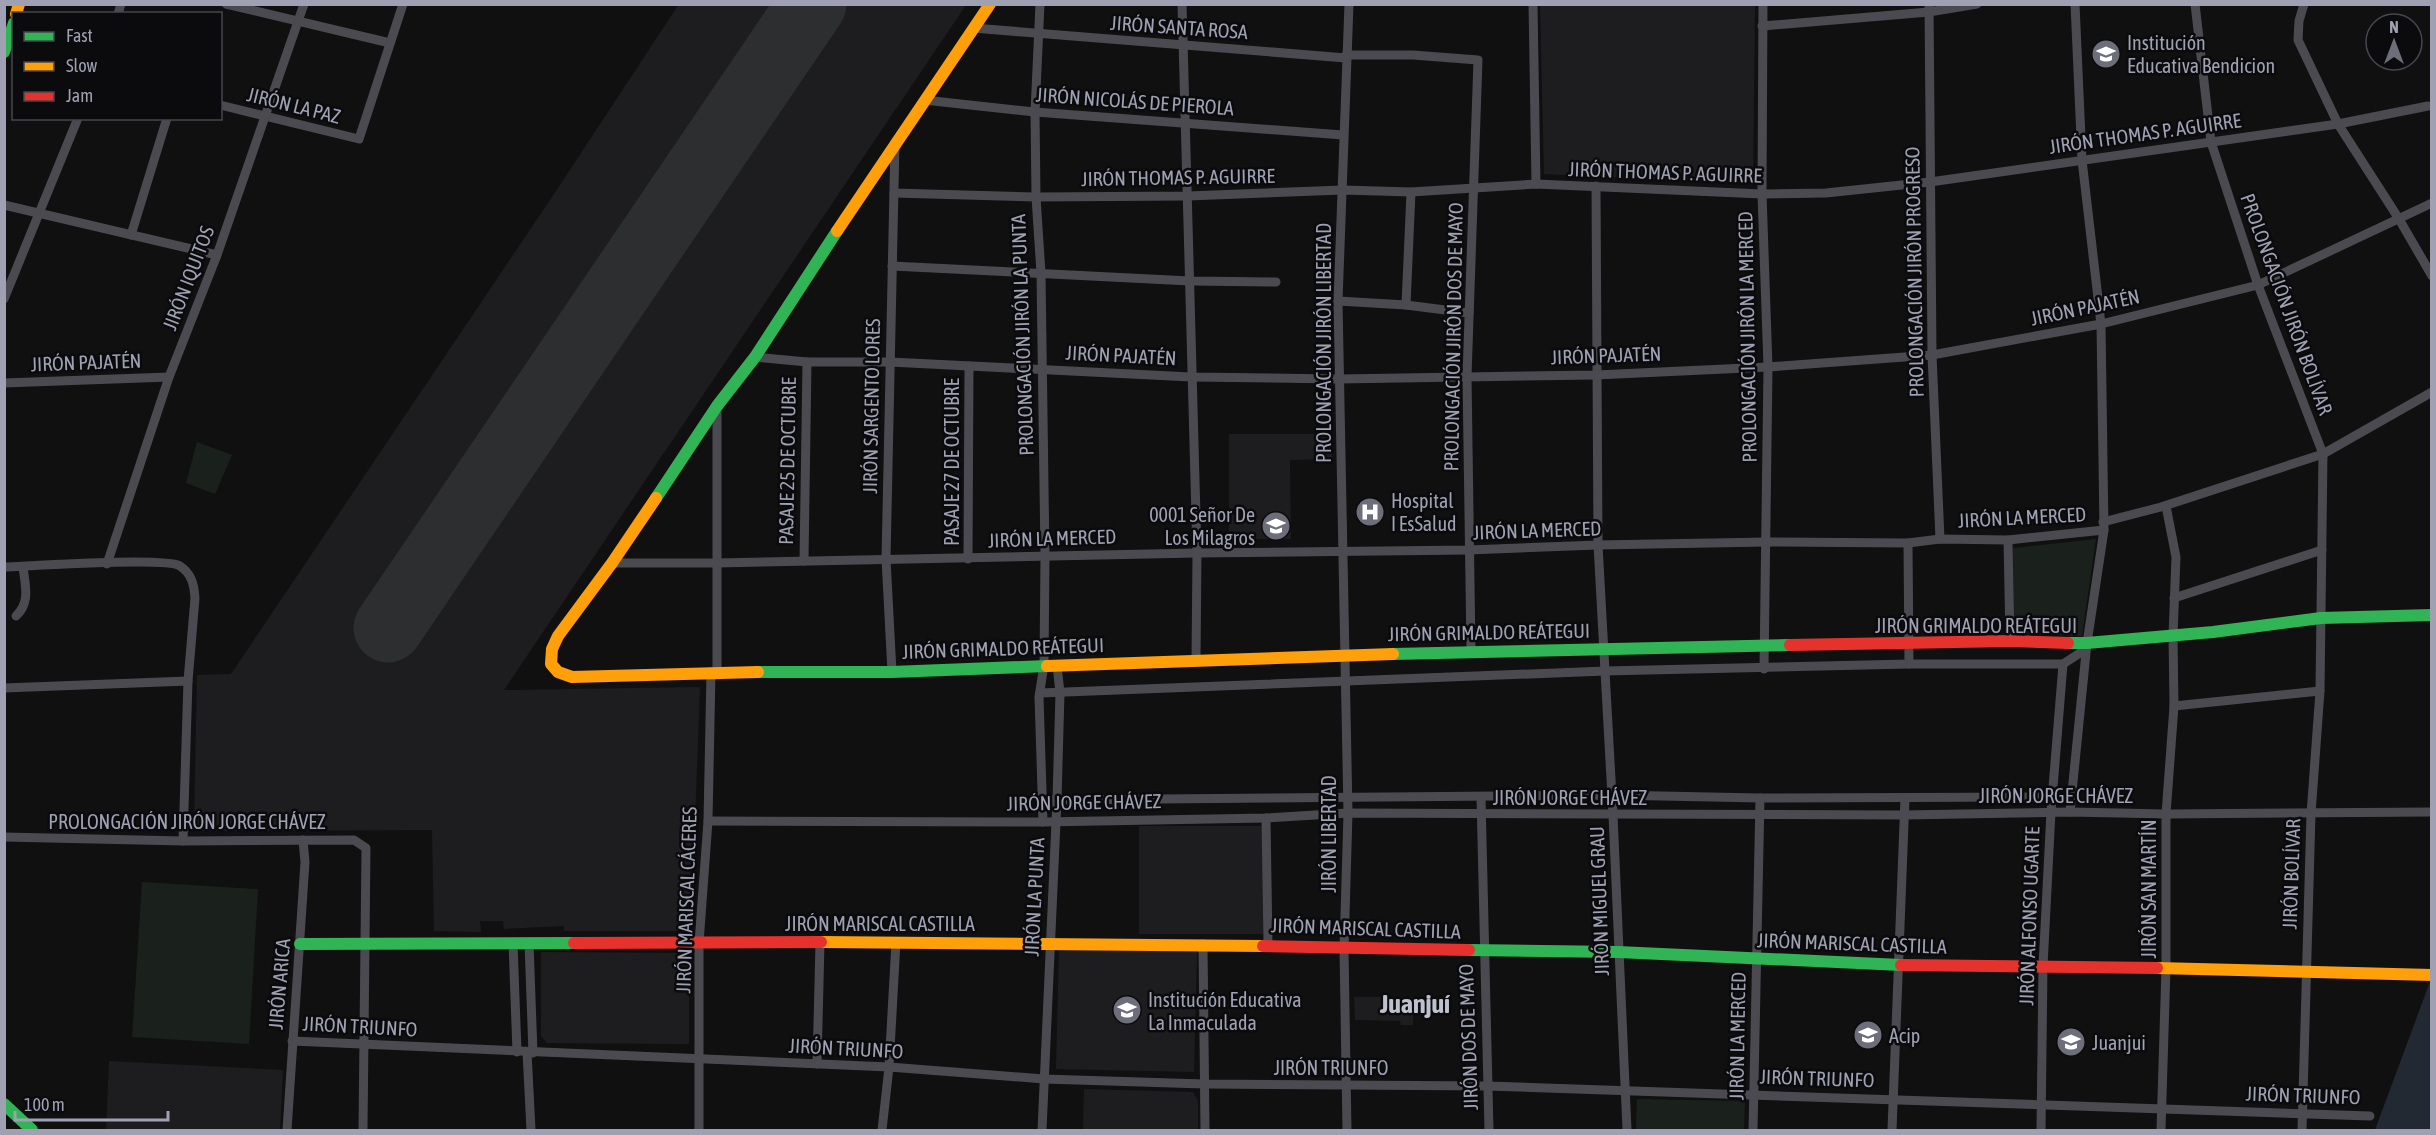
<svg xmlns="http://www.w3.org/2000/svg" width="2436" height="1135" font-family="'Asap Condensed',sans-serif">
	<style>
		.built { fill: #1d1d1f }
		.green { fill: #1a211c }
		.water { fill: #232932 }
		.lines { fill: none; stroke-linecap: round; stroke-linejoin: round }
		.runway { stroke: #2d2e30; stroke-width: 69 }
		.street { stroke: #4a4a50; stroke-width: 9 }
		.fast { stroke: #30b455; stroke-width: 12 }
		.slow { stroke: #ff9f0a; stroke-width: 12 }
		.jam { stroke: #e5322d; stroke-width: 12 }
		.labels { text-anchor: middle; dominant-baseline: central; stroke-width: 5; stroke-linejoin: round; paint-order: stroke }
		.street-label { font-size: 20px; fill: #9fa1b3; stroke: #0b0a0c }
		.poi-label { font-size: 20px; fill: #9fa1b3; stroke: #0b0a0c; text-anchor: start }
		.district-label { font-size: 26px; font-weight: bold; fill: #c0c1cf; stroke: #0b0a0c }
	</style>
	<rect width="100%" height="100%" fill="#101010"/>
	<g class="built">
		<path d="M679,4l287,1 -462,685 196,-3 -9,244h-127v-5l-60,3 -1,-8h-23l1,11 -47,-1 -2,-101 -233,1 -5,-6 3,-150 34,-1 323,-480z"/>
		<path d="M1540,5h215l-2,172 -6,6 -203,-9z"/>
		<path d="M1229,434h103v25l-42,1 1,79h-62z"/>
		<rect x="1139" y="826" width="124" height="108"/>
		<path d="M1059,949l138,3 -3,120 -138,-3z"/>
		<path d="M541,952l148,1v91l-142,-1 -6,-7z"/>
		<path d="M1354,997h59v28h-12l-1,-4 -45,-1z"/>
		<path d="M109,1061l174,9 -3,60h-174z"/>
		<path d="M1084,1089l109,3 5,9v29h-115z"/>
	</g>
	<g class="green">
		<path d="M197,442l35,13 -17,39 -29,-11z"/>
		<path d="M2096,539l-14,97 -68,-2 -1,-86z"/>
		<path d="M142,882l116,7 -9,155 -117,-7z"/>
		<path d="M1637,1099l108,2 -1,29h-108z"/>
	</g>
	<path class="water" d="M2431,979v151h-57h1z"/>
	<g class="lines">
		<path class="runway" d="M388,628l424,-624"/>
		<g class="street">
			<path d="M226,4l164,39"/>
			<path d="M1040,4l-5,108 1,85 5,76 4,283 -1,109 -5,32 4,125"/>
			<path d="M1182,4l15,549 -1,106"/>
			<path d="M1533,4l3,180"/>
			<path d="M1763,4l-1,190 6,173 -4,302"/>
			<path d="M1929,4l3,351 8,184"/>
			<path d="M2195,4l16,138 47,143 65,169 -3,237 -9,123 -9,316"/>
			<path d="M2304,4l-5,17 -1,19 40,84 61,95 33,57"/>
			<path d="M118,14l3,-10"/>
			<path d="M1762,26l167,-14 48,-8"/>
			<path d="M973,28l373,30"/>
			<path d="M1346,55h67l65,5 -11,316 4,275"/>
			<path d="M924,100l111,12 308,23"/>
			<path d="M220,105l139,34 44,-135"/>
			<path d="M1596,186l2,359 15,270 14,315"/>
			<path d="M894,193l142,4 152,-1 155,-6 68,2 125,-8 226,10 64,-1 104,-11 408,-58 90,-18"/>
			<path d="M4,205l213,50"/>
			<path d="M131,235l36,-117"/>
			<path d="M892,266l298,15 86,1"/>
			<path d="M4,299l74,-181"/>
			<path d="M1338,301l68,4 63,8"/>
			<path d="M1406,305l5,-113"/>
			<path d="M755,357l52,5h83l301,15 147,2 258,-4 172,-8 164,-12 169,-31 157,-39 174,-82"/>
			<path d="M4,383l165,-6"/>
			<path d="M717,406v266"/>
			<path d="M2103,522l58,-15 162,-53 109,-62"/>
			<path d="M2008,540l2,101"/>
			<path d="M1908,543l1,121"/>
			<path d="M968,559l1,-193"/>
			<path d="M804,561l3,-199"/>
			<path d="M612,563h105l480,-10 272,-3 129,-5 169,-3 141,1 32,-4 68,1 96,-10"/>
			<path d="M107,564l62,-187 48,-122 87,-251"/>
			<path d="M4,567c27,-1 162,-10 176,-1 12,8 14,19 15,32l-7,83 -5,160"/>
			<path d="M2174,598l148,-48"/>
			<path d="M16,616c15,-14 9,-31 7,-49"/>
			<path d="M892,672l-6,-113 9,-417"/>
			<path d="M4,688l184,-7"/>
			<path d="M1040,693l565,-22 304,-7h154l20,-13 4,-8"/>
			<path d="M2174,706l146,-15"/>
			<path d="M1481,798l8,332"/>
			<path d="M1042,800l570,-5 148,3 292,-1"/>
			<path d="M2070,812l17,-169 17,-113 -3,-206 -19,-164 -7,-156"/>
			<path d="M1266,818l2,127"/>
			<path d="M708,821l335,1 223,-4 82,-5 556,2 166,-3 96,2 266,-2"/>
			<path d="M4,837l179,4 171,-1 12,8 -3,282"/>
			<path d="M513,943l4,109"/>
			<path d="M529,943l4,110"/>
			<path d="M1203,944l2,186"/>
			<path d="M292,1041l597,26 155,12 160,5 283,2 883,30"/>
			<path d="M527,1052l4,78"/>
			<path d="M817,1064l3,-121"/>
			<path d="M287,1130l18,-268 -2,-22"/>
			<path d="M699,1130v-187l9,-122 3,-149"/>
			<path d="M882,1130l7,-63 7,-125"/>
			<path d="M1042,1130l15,-330 3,-107 -3,-28"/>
			<path d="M1347,1130l-3,-181 4,-136 -10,-512 11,-297"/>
			<path d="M1753,1130l7,-332"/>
			<path d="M1892,1130l13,-332"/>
			<path d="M2041,1130l2,-164 8,-154 12,-148"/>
			<path d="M2161,1130l5,-162v-154l8,-108 -1,-70 3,-79 -10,-51"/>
		</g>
		<g class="fast">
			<path d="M4,52l10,-29"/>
			<path d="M656,498l61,-92 38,-49 82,-126"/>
			<path d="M2068,643h19l126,-11 108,-14 111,-3"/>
			<path d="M1393,654l397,-9"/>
			<path d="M758,672h134l155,-6"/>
			<path d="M300,944l274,-1"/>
			<path d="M1469,950l149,2 283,13"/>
			<path d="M4,1104l28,26"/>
		</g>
		<g class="slow">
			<path d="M16,14l3,-10"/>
			<path d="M837,231l153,-227"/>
			<path d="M656,498l-44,65 -54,73 -6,13 -1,15 7,8 14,5 186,-5"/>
			<path d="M1047,666l346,-12"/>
			<path d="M821,942l442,4"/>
			<path d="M2157,968l275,7"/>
		</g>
		<g class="jam">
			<path d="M1790,645l220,-4 58,2"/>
			<path d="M574,943l247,-1"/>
			<path d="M1263,946l206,4"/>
			<path d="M1901,965l256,3"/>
		</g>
	</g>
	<defs>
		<g id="school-disc" transform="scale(1.5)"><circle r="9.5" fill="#6d6e7a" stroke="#0b0a0c"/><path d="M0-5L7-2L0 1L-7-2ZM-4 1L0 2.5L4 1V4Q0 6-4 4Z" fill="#fff"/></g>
		<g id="hospital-disc" transform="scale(1.5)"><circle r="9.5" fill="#6d6e7a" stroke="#0b0a0c"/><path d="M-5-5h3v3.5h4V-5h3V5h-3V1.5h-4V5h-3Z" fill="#fff"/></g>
	</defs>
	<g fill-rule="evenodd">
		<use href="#school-disc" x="2106" y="54"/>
		<use href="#hospital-disc" x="1370" y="512"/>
		<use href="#school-disc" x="1276" y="526"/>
		<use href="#school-disc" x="1127" y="1010"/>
		<use href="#school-disc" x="1868" y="1035"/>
		<use href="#school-disc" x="2071" y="1042"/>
	</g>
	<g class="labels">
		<g class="street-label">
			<text transform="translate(1179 27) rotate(4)">JIRÓN SANTA ROSA</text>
			<text transform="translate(1135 101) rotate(4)">JIRÓN NICOLÁS DE PIEROLA</text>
			<text transform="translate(294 105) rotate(14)">JIRÓN LA PAZ</text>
			<text transform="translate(2145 133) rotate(-8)">JIRÓN THOMAS P. AGUIRRE</text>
			<text transform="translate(1665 172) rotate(2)">JIRÓN THOMAS P. AGUIRRE</text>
			<text transform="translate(1178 177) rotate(-1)">JIRÓN THOMAS P. AGUIRRE</text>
			<text transform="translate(1914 272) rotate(-91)">PROLONGACIÓN JIRÓN PROGRESO</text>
			<text transform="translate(188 278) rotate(-69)">JIRÓN IQUITOS</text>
			<text transform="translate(2287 304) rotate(70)">PROLONGACIÓN JIRÓN BOLÍVAR</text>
			<text transform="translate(2085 307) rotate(-12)">JIRÓN PAJATÉN</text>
			<text transform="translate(1022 335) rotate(-92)">PROLONGACIÓN JIRÓN LA PUNTA</text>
			<text transform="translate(1453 337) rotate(-89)">PROLONGACIÓN JIRÓN DOS DE MAYO</text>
			<text transform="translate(1747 337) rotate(-91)">PROLONGACIÓN JIRÓN LA MERCED</text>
			<text transform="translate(1323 343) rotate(-90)">PROLONGACIÓN JIRÓN LIBERTAD</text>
			<text transform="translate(1121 355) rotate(3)">JIRÓN PAJATÉN</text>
			<text transform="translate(1606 355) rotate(-2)">JIRÓN PAJATÉN</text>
			<text transform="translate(86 362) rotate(-2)">JIRÓN PAJATÉN</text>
			<text transform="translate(871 406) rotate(-89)">JIRÓN SARGENTO LORES</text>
			<text transform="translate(787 461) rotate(-89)">PASAJE 25 DE OCTUBRE</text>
			<text transform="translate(951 462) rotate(-90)">PASAJE 27 DE OCTUBRE</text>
			<text transform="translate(2022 517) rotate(-3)">JIRÓN LA MERCED</text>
			<text transform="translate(1537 530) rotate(-2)">JIRÓN LA MERCED</text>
			<text transform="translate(1052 538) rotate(-2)">JIRÓN LA MERCED</text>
			<text x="1976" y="625">JIRÓN GRIMALDO REÁTEGUI</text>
			<text transform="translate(1489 632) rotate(-1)">JIRÓN GRIMALDO REÁTEGUI</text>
			<text transform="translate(1003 648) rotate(-2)">JIRÓN GRIMALDO REÁTEGUI</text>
			<text x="2056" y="795">JIRÓN JORGE CHÁVEZ</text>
			<text x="1570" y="797">JIRÓN JORGE CHÁVEZ</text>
			<text transform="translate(1084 802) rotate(-1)">JIRÓN JORGE CHÁVEZ</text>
			<text x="187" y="821">PROLONGACIÓN JIRÓN JORGE CHÁVEZ</text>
			<text transform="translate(1328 834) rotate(-90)">JIRÓN LIBERTAD</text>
			<text transform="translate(2291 874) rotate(-88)">JIRÓN BOLÍVAR</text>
			<text transform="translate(2148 889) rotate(-90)">JIRÓN SAN MARTÍN</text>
			<text transform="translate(1034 897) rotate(-87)">JIRÓN LA PUNTA</text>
			<text transform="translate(686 900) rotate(-88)">JIRÓN MARISCAL CÁCERES</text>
			<text transform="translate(1599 901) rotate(-92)">JIRÓN MIGUEL GRAU</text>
			<text transform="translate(2029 916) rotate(-88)">JIRÓN ALFONSO UGARTE</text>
			<text x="880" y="923">JIRÓN MARISCAL CASTILLA</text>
			<text transform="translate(1366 928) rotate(2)">JIRÓN MARISCAL CASTILLA</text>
			<text transform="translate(1852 943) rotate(2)">JIRÓN MARISCAL CASTILLA</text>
			<text transform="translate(279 984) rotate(-85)">JIRÓN ARICA</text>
			<text transform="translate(360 1026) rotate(3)">JIRÓN TRIUNFO</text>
			<text transform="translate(1737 1036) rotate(-89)">JIRÓN LA MERCED</text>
			<text transform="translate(1468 1037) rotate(-92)">JIRÓN DOS DE MAYO</text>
			<text transform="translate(846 1048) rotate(3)">JIRÓN TRIUNFO</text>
			<text x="1331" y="1067">JIRÓN TRIUNFO</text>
			<text transform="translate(1817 1078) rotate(2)">JIRÓN TRIUNFO</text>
			<text transform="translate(2303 1095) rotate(2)">JIRÓN TRIUNFO</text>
		</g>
		<g class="poi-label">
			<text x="2127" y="42">Institución<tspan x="2127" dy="23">Educativa Bendicion</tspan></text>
			<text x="1391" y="500">Hospital<tspan x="1391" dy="23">I EsSalud</tspan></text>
			<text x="1255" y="514" text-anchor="end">0001 Señor De<tspan x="1255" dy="23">Los Milagros</tspan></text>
			<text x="1148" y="999">Institución Educativa<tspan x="1148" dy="23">La Inmaculada</tspan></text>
			<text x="1889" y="1035">Acip</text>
			<text x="2092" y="1042">Juanjui</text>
		</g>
		<g class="district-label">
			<text x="1415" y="1004">Juanjuí</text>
		</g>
	</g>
	<rect width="2436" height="1135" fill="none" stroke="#9fa1b3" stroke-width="12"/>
	<rect x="12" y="12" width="210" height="108" fill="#0b0a0c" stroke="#46464f" stroke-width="1.5"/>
	<rect x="24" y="32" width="30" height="9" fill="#30b455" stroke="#46464f" stroke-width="1.5"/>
	<text x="66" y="42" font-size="18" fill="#9fa1b3">Fast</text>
	<rect x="24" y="62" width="30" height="9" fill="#ff9f0a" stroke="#46464f" stroke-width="1.5"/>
	<text x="66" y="72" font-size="18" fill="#9fa1b3">Slow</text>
	<rect x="24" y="92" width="30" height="9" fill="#e5322d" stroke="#46464f" stroke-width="1.5"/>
	<text x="66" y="102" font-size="18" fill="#9fa1b3">Jam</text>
	<g transform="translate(2394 42)"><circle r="28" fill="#0b0a0c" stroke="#46464f" stroke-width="1.5"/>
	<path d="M0-4.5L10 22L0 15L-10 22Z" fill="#6d6e7a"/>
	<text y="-9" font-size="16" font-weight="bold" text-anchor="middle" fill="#9fa1b3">N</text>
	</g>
	<path d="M15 1111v9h153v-9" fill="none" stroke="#9fa1b3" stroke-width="3"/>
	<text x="24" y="1111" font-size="18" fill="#9fa1b3" stroke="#0b0a0c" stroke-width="4.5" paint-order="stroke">100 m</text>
</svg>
